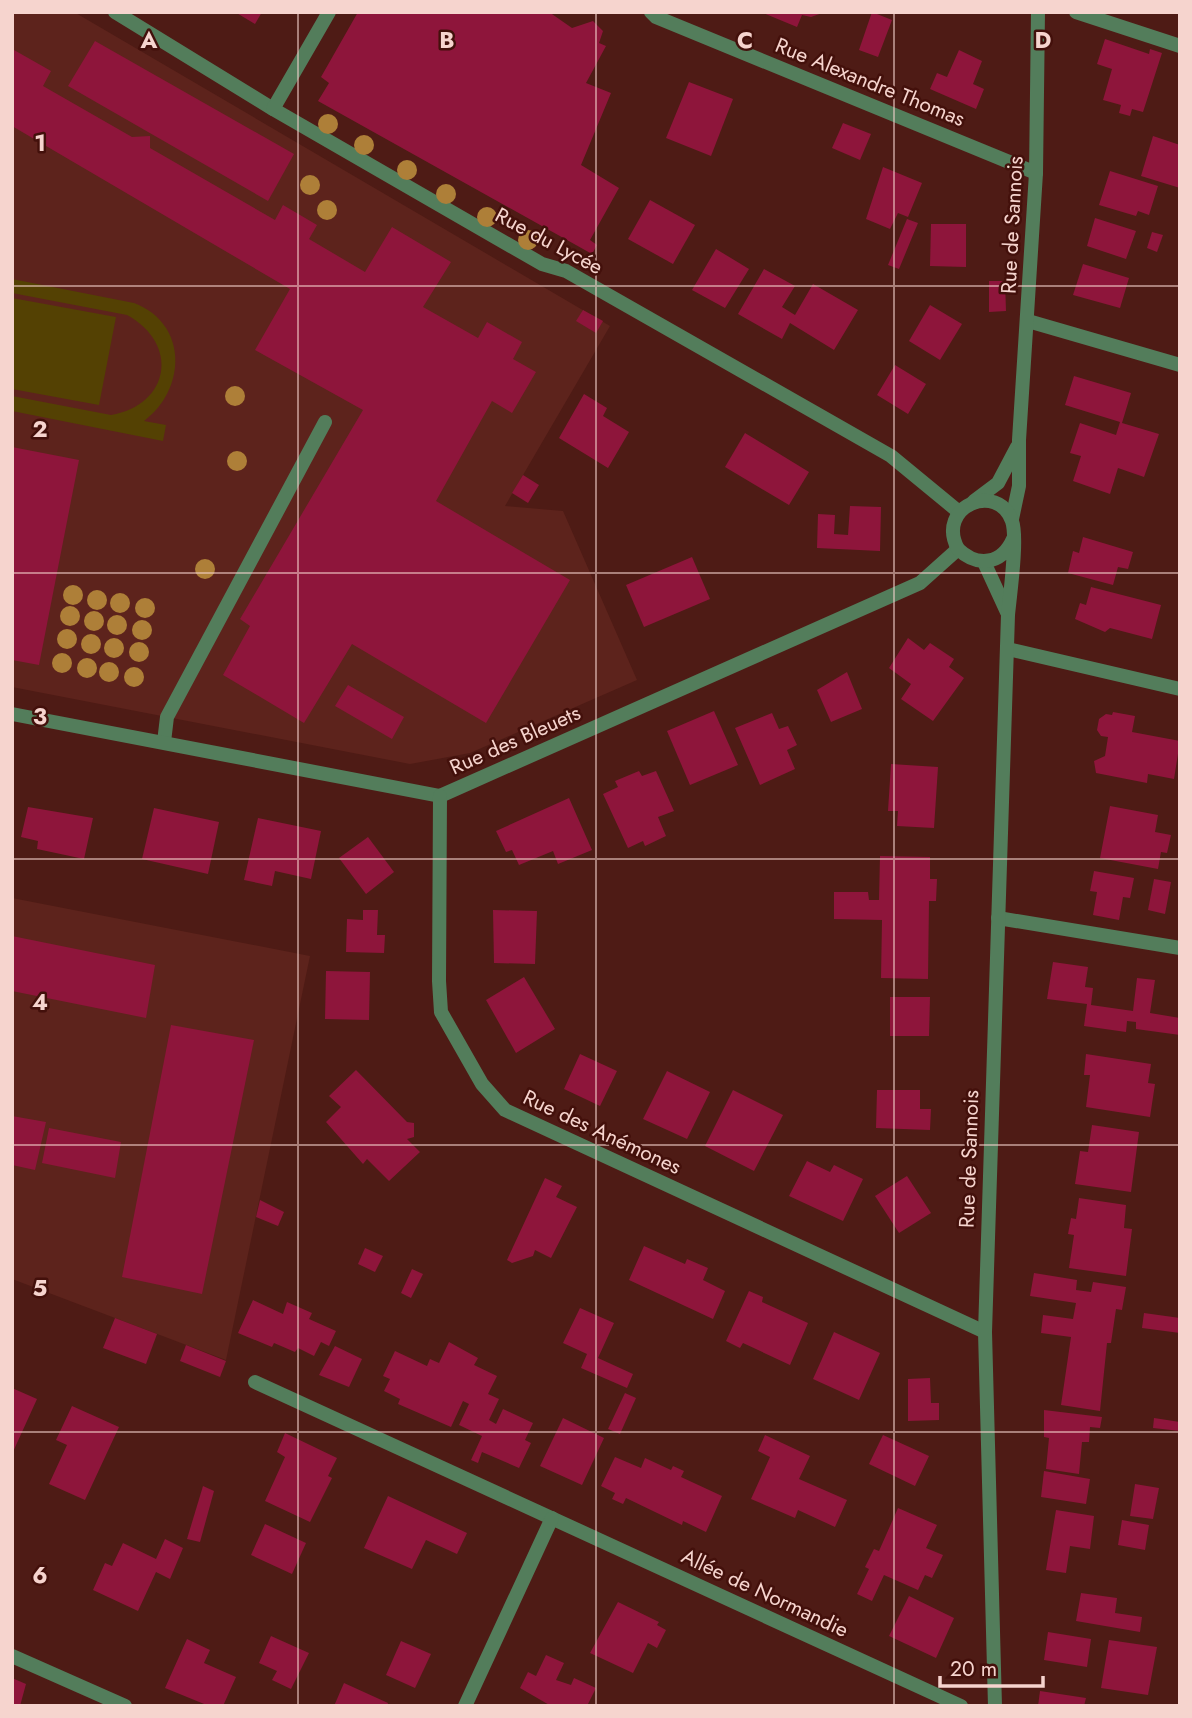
<svg xmlns="http://www.w3.org/2000/svg" width="1192" height="1718" font-family="Jost,sans-serif">
	<style>
		.built { fill: #5d231c }
		.green { fill: #544103 }
		.building { fill: #8e153b }
		.lines { fill: none; stroke-linecap: round; stroke-linejoin: round }
		.service { stroke: #537d5b; stroke-width: 14 }
		.pedestrian { stroke: #537d5b; stroke-width: 14 }
		.minor { stroke: #537d5b; stroke-width: 14 }
		.tertiary { stroke: #537d5b; stroke-width: 14 }
		.tree { fill: #ae7f38 }
		.grid { fill: none; stroke: #f6d4ce; stroke-width: 2; stroke-opacity: 0.55 }
		.labels { text-anchor: middle; dominant-baseline: central; stroke-width: 5; stroke-linejoin: round; paint-order: stroke }
		.street-label { font-size: 21px; fill: #f6d4ce; stroke: #43100b }
		.grid-label { font-size: 23px; text-anchor: middle; font-weight: bold; fill: #f6d4ce; stroke: #43100b; stroke-width: 5; stroke-linejoin: round; paint-order: stroke }
	</style>
	<rect width="100%" height="100%" fill="#4e1b15"/>
	<g class="built">
		<path d="M12,12h62l536,314 -105,180 58,5 74,169 -167,73 -60,11 -398,-77z"/>
		<path d="M12,898l298,58 -84,404 -214,-81z"/>
	</g>
	<g class="green">
		<path d="M12,279l122,24c55,21 52,87 10,118l22,4 -3,16 -151,-30v-15l99,19c59,-10 69,-71 16,-100l-115,-22z"/>
		<path d="M12,298l104,19 -17,88 -87,-16z"/>
	</g>
	<g class="building">
		<path d="M235,12h27l-7,12z"/>
		<path d="M358,12h191l23,16 21,-7 10,10 -4,12 7,3 -20,37 25,10 -30,72 38,23 -29,52 7,5 -5,9 -274,-153 11,-18 -8,-6z"/>
		<path d="M761,12h64l-14,5 -9,-2 -5,12z"/>
		<path d="M872,12l20,8 -14,37 -19,-7z"/>
		<path d="M1105,39l44,15 1,-5 12,4 -19,59 -11,-3 -2,7 -11,-3 2,-8 -18,-5 9,-31 -15,-5z"/>
		<path d="M95,41l199,113 -26,47 -200,-115z"/>
		<path d="M14,50l37,21 -8,15 89,51 18,-1v12l125,72 8,-15 34,20 -8,14 56,33 27,-45 59,35 -28,45 55,31 9,-16 35,20 -9,17 23,13 -24,41 -20,-12 -56,100 134,79 -84,143 -134,-79 -48,79 -81,-48 27,-49 -10,-7 123,-209 -108,-60 35,-61 -278,-163z"/>
		<path d="M959,50l23,11 -9,23 11,5 -8,20 -46,-20 7,-16 10,4z"/>
		<path d="M689,82l44,17 -22,57 -45,-18z"/>
		<path d="M843,123l28,11 -11,26 -28,-12z"/>
		<path d="M1153,136l27,9v43l-39,-12z"/>
		<path d="M883,167l39,16 -14,34 -10,-4 -8,16 -24,-10z"/>
		<path d="M1110,171l48,15 -9,29 -11,-4 -2,5 -37,-11z"/>
		<path d="M650,200l45,25 -22,39 -45,-25z"/>
		<path d="M1095,218l41,13 -10,28 -39,-13z"/>
		<path d="M907,219l11,4 -19,46 -11,-4z"/>
		<path d="M931,224h35v43l-36,-1z"/>
		<path d="M1152,232l11,3 -6,17 -10,-4z"/>
		<path d="M716,249l33,20 -24,39 -33,-18z"/>
		<path d="M1083,264l46,14 -9,30 -47,-13z"/>
		<path d="M764,269l31,17 -13,21 13,8 18,-31 45,26 -24,40 -44,-27 -8,16 -44,-25z"/>
		<path d="M989,281h16l1,30 -17,1z"/>
		<path d="M930,305l32,19 -22,36 -31,-19z"/>
		<path d="M583,310l20,11 -7,12 -20,-12z"/>
		<path d="M895,365l31,19 -18,30 -31,-19z"/>
		<path d="M1074,376l57,17 -9,30 37,11 -15,43 -26,-9 -8,26 -37,-13 8,-25 -11,-3 10,-30 36,12 4,-13 -55,-17z"/>
		<path d="M584,394l23,14 -4,8 26,16 -21,36 -49,-30z"/>
		<path d="M745,433l64,39 -20,33 -64,-38z"/>
		<path d="M12,447l67,13 -40,205 -27,-5z"/>
		<path d="M523,475l16,10 -11,18 -16,-10z"/>
		<path d="M850,506l31,1 -1,44 -63,-3 1,-34 17,1 -1,19 14,1z"/>
		<path d="M1083,537l50,15 -5,17 -10,-2 -5,18 -45,-12 5,-22 6,2z"/>
		<path d="M692,557l18,42 -66,28 -18,-42z"/>
		<path d="M1091,587l70,18 -9,34 -42,-11 -5,4 -30,-13 5,-16 6,2z"/>
		<path d="M908,638l16,12 6,-7 24,16 -5,8 15,11 -31,43 -32,-22 10,-15 -22,-16z"/>
		<path d="M847,672l15,37 -31,13 -14,-32z"/>
		<path d="M348,685l56,32 -12,22 -57,-33z"/>
		<path d="M714,711l24,54 -48,20 -23,-54z"/>
		<path d="M1113,712l22,4 -3,16 48,9 -6,38 -26,-5 -1,9 -51,-10 -2,-12 11,-5 3,-19 -7,-1 -4,-6 2,-11 7,-5 6,1z"/>
		<path d="M772,713l7,16 9,-3 9,19 -10,5 8,19 -35,16 -25,-57z"/>
		<path d="M891,764l47,3 -4,61 -37,-2 1,-15h-10z"/>
		<path d="M639,771l3,5 14,-5 18,40 -16,6 8,19 -21,10 -2,-5 -15,7 -25,-54 15,-7 -3,-6z"/>
		<path d="M569,798l23,52 -34,14 -5,-13 -34,14 -7,-15 -6,2 -10,-21z"/>
		<path d="M1110,806l48,9 -3,17 16,3 -4,18 -6,-1 -3,17 -58,-11z"/>
		<path d="M28,807l65,11 -9,41 -47,-10 1,-8 -17,-4z"/>
		<path d="M154,808l65,14 -11,52 -66,-15z"/>
		<path d="M258,818l63,13 -10,48 -36,-8 -3,15 -28,-6z"/>
		<path d="M368,837l26,35 -28,22 -27,-36z"/>
		<path d="M880,856l50,1v22h7l-1,22h-7l-1,78 -47,-1 1,-58 -48,-1v-27h34l1,8h10z"/>
		<path d="M1094,871l40,7 -4,20 -7,-1 -4,23 -26,-5 4,-23 -7,-1z"/>
		<path d="M1154,879l17,3 -6,32 -17,-4z"/>
		<path d="M363,910h15l-1,25h8l-1,18 -38,-1 1,-33 16,1z"/>
		<path d="M493,910l44,1 -2,53 -41,-1z"/>
		<path d="M12,936l143,29 -9,53 -134,-27z"/>
		<path d="M1053,962l35,5 -3,20 8,1 -2,17 42,6 4,-33 18,2 -5,33 30,5v17l-44,-6v-7l-9,-1 -1,11 -42,-6 3,-22 -40,-5z"/>
		<path d="M326,971l44,1 -1,48 -44,-1z"/>
		<path d="M524,977l31,52 -39,24 -30,-53z"/>
		<path d="M890,997h40l-1,39h-39z"/>
		<path d="M171,1025l83,15 -52,254 -80,-17z"/>
		<path d="M580,1054l37,17 -17,35 -36,-17z"/>
		<path d="M1086,1054l65,10 -3,19 7,1 -5,33 -64,-10 4,-32h-6z"/>
		<path d="M356,1070l51,52 7,1v14l-7,2 13,13 -31,29 -22,-22 -4,5 -37,-42 15,-15 -12,-11z"/>
		<path d="M667,1071l43,21 -23,47 -44,-20z"/>
		<path d="M733,1090l50,25 -29,56 -49,-25z"/>
		<path d="M877,1090h43v19h11l-1,21 -54,-2z"/>
		<path d="M12,1116l34,6 -11,48 -23,-5z"/>
		<path d="M1092,1125l47,7 -8,60 -56,-8 5,-33 8,1z"/>
		<path d="M49,1128l72,14 -6,36 -73,-15z"/>
		<path d="M807,1161l23,11 4,-7 29,14 -20,42 -54,-25z"/>
		<path d="M907,1176l24,37 -32,20 -24,-37z"/>
		<path d="M545,1178l17,8 -6,11 21,10 -26,51 -16,-8 -2,6 -21,7 -5,-3z"/>
		<path d="M1079,1198l47,7 -2,23 8,1 -6,47 -57,-8 5,-33 -6,-1 3,-16 5,1z"/>
		<path d="M260,1200l24,12 -6,14 -22,-9z"/>
		<path d="M644,1246l41,18 2,-5 21,9 -5,12 22,11 -12,28 -84,-39z"/>
		<path d="M365,1248l18,8 -8,16 -17,-8z"/>
		<path d="M412,1269l11,5 -12,24 -10,-5z"/>
		<path d="M1034,1273l43,7 -1,10 15,2 2,-10 33,5 -4,23 -6,-1 -5,34h-4l-7,68 -39,-6 10,-68 -30,-4 2,-18 30,4 3,-16 -46,-7z"/>
		<path d="M749,1291l14,6 -1,5 46,21 -18,42 -47,-22 -3,5 -14,-7z"/>
		<path d="M253,1300l30,14 4,-12 25,11 -3,6 27,12 -7,15 -8,-4 -7,14 -16,-8 -3,4 -21,-9 -2,4 -34,-14z"/>
		<path d="M580,1308l34,15 -16,35 35,16 -6,14 -46,-20 6,-14 -24,-11z"/>
		<path d="M1144,1313l36,5v15l-38,-5z"/>
		<path d="M115,1318l42,16 -11,30 -43,-16z"/>
		<path d="M834,1332l46,21 -21,47 -46,-21z"/>
		<path d="M449,1342l29,16 -4,7 23,11 -9,18 11,5 -10,21 7,4 7,-15 30,14 -8,17 6,3 -12,25 -37,-16 -4,11 -7,-3 11,-24 -23,-11 10,-21 -6,-3 -12,26 -53,-23 2,-5 -16,-8 6,-12 -7,-3 12,-25 32,15 3,-7 9,4z"/>
		<path d="M186,1345l40,16 -6,16 -40,-16z"/>
		<path d="M335,1346l27,13 -13,28 -30,-12z"/>
		<path d="M930,1378l1,25h8v17l-31,1v-42z"/>
		<path d="M12,1388l25,11 -25,55z"/>
		<path d="M625,1393l11,5 -16,36 -12,-5z"/>
		<path d="M72,1406l47,21 -34,73 -36,-16 18,-39 -11,-5z"/>
		<path d="M1044,1410l58,7 -2,11 -10,-1 -1,15h-7l-3,32 -33,-5 3,-31 -5,-1z"/>
		<path d="M563,1418l41,20 -22,47 -42,-19z"/>
		<path d="M1154,1418l26,4v9l-27,-3z"/>
		<path d="M285,1433l52,25 -9,18 4,2 -22,44 -45,-21 20,-44 -8,-5z"/>
		<path d="M765,1435l45,21 -11,23 48,21 -12,27 -37,-17 -3,8 -44,-19 19,-42 -12,-6z"/>
		<path d="M883,1435l46,21 -14,30 -46,-22z"/>
		<path d="M615,1457l26,11 4,-10 26,12 2,-4 11,5 -3,6 41,19 -16,36 -23,-11 -1,4 -56,-27 -3,6 -11,-5 3,-6 -14,-7z"/>
		<path d="M1044,1471l46,8 -4,25 -45,-7z"/>
		<path d="M1135,1484l24,4 -6,31 -23,-3z"/>
		<path d="M203,1486l11,5 -14,51 -13,-3z"/>
		<path d="M388,1496l79,37 -10,21 -31,-14 -14,29 -48,-21z"/>
		<path d="M898,1508l39,17 -11,23 17,7 -11,23 -7,-3 -7,15 -34,-15 -12,26 -15,-7 12,-25 -4,-2 9,-18 5,2z"/>
		<path d="M1056,1510l38,6 -4,33 -20,-3 -4,27 -20,-3z"/>
		<path d="M1122,1520l27,5 -4,25 -27,-5z"/>
		<path d="M265,1524l41,19 -14,31 -41,-19z"/>
		<path d="M165,1539l18,9 -13,31 -14,-7 -18,39 -45,-21 12,-27 7,3 11,-23 33,16z"/>
		<path d="M1081,1593l36,5 -2,15 27,4 -2,15 -64,-11z"/>
		<path d="M909,1596l45,22 -18,40 -47,-22z"/>
		<path d="M618,1602l41,20 -2,3 9,5 -9,18 -9,-5 -15,30 -43,-20z"/>
		<path d="M1048,1632l43,7 -4,28 -43,-7z"/>
		<path d="M271,1636l38,17 -18,36 -19,-9 5,-9 -18,-8z"/>
		<path d="M187,1639l23,11 -6,13 32,14 -13,29h-14l-44,-18z"/>
		<path d="M1109,1640l48,7 -9,48 -47,-7z"/>
		<path d="M401,1641l30,13 -16,34 -29,-13z"/>
		<path d="M546,1655l18,8 -8,17 15,5 3,-7 22,10 -9,18h-36l-31,-18 8,-16 8,4z"/>
		<path d="M12,1678l14,6 -6,22h-8z"/>
		<path d="M344,1683l44,20 -1,3h-53z"/>
		<path d="M1040,1691l46,7 -2,8h-46z"/>
	</g>
	<g class="lines">
		<path class="service" d="M164,742l3,-25 158,-295"/>
		<path class="pedestrian" d="M115,12l158,97"/>
		<g class="minor">
			<path d="M329,12l-56,97 269,155 24,7 325,185 68,56"/>
			<path d="M651,12l5,5 380,156"/>
			<path d="M1076,12l104,34"/>
			<path d="M1028,321l152,44"/>
			<path d="M1008,649l172,40"/>
			<path d="M12,714l428,82 480,-213 38,-34"/>
			<path d="M440,796l-1,185 2,31 41,72 23,26 480,222"/>
			<path d="M998,918l182,30"/>
			<path d="M255,1382l706,324"/>
			<path d="M12,1656l113,50"/>
			<path d="M465,1706l87,-188"/>
		</g>
		<g class="tertiary">
			<path d="M974,501l24,-18 19,-36"/>
			<path d="M1012,519l7,-33v-46l17,-267 2,-161"/>
			<path d="M984,562l23,50"/>
			<path d="M995,1706l-10,-374 23,-717c2,-21 10,-77 4,-94 -14,-40 -77,-15 -54,28 20,19 44,15 55,-10"/>
		</g>
	</g>
	<g class="tree">
		<circle cx="328" cy="124" r="10"/>
		<circle cx="364" cy="145" r="10"/>
		<circle cx="407" cy="170" r="10"/>
		<circle cx="310" cy="185" r="10"/>
		<circle cx="446" cy="194" r="10"/>
		<circle cx="327" cy="210" r="10"/>
		<circle cx="487" cy="217" r="10"/>
		<circle cx="528" cy="240" r="10"/>
		<circle cx="235" cy="396" r="10"/>
		<circle cx="237" cy="461" r="10"/>
		<circle cx="205" cy="569" r="10"/>
		<circle cx="73" cy="595" r="10"/>
		<circle cx="97" cy="600" r="10"/>
		<circle cx="120" cy="603" r="10"/>
		<circle cx="145" cy="608" r="10"/>
		<circle cx="70" cy="616" r="10"/>
		<circle cx="94" cy="621" r="10"/>
		<circle cx="117" cy="625" r="10"/>
		<circle cx="142" cy="630" r="10"/>
		<circle cx="67" cy="639" r="10"/>
		<circle cx="91" cy="644" r="10"/>
		<circle cx="114" cy="648" r="10"/>
		<circle cx="139" cy="652" r="10"/>
		<circle cx="62" cy="663" r="10"/>
		<circle cx="87" cy="668" r="10"/>
		<circle cx="109" cy="672" r="10"/>
		<circle cx="134" cy="677" r="10"/>
	</g>
	<path class="grid" d="M298,12v1694M596,12v1694M894,12v1694M12,286h1168M12,573h1168M12,859h1168M12,1145h1168M12,1432h1168"/>
	<g class="labels">
		<g class="street-label">
			<text transform="translate(870 82) rotate(22)">Rue Alexandre Thomas</text>
			<text transform="translate(1012 225) rotate(-87)">Rue de Sannois</text>
			<text transform="translate(549 241) rotate(28)">Rue du Lycée</text>
			<text transform="translate(515 740) rotate(-24)">Rue des Bleuets</text>
			<text transform="translate(602 1132) rotate(25)">Rue des Anémones</text>
			<text transform="translate(969 1159) rotate(-88)">Rue de Sannois</text>
			<text transform="translate(765 1593) rotate(25)">Allée de Normandie</text>
		</g>
	</g>
	<g class="grid-label">
		<text x="149" y="48">A</text>
		<text x="447" y="48">B</text>
		<text x="745" y="48">C</text>
		<text x="1043" y="48">D</text>
		<text x="40" y="151">1</text>
		<text x="40" y="437">2</text>
		<text x="40" y="724">3</text>
		<text x="40" y="1010">4</text>
		<text x="40" y="1296">5</text>
		<text x="40" y="1583">6</text>
	</g>
	<rect width="1192" height="1718" fill="none" stroke="#f6d4ce" stroke-width="28"/>
	<path d="M940 1676v10h103v-10" fill="none" stroke="#f6d4ce" stroke-width="3.5"/>
	<text x="950" y="1676" font-size="21" fill="#f6d4ce" stroke="#43100b" stroke-width="5" paint-order="stroke">20 m</text>
</svg>
